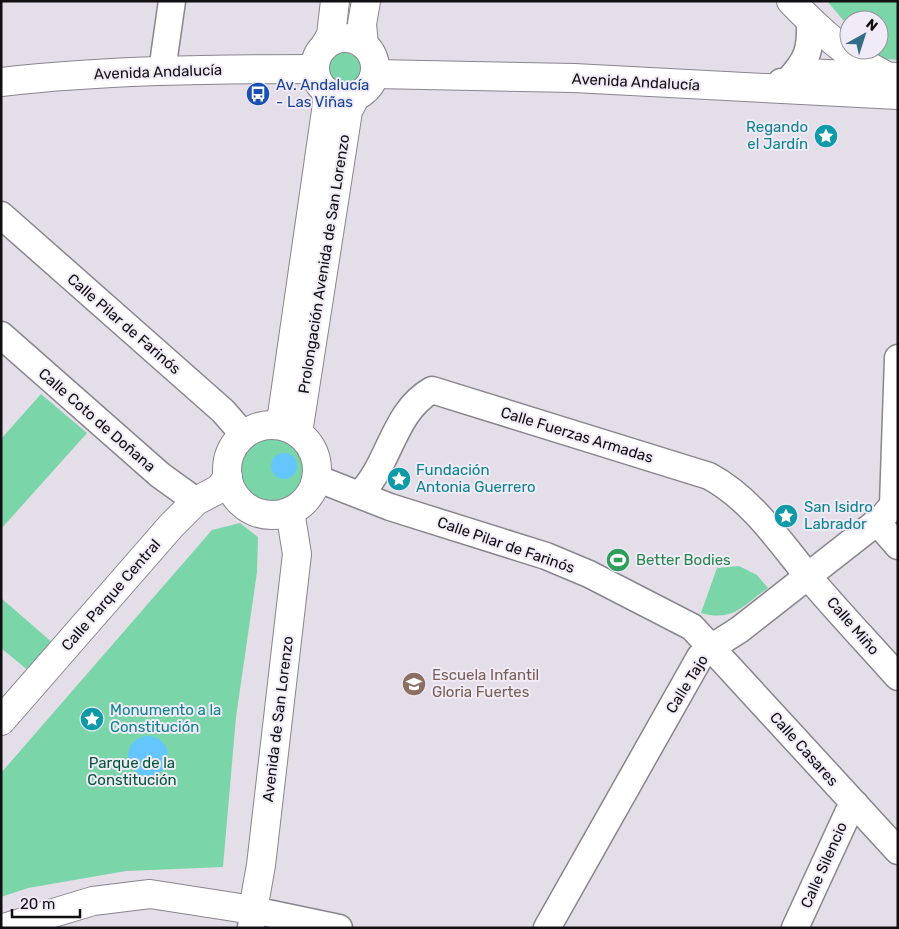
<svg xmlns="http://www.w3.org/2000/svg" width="899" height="929" font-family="Rubik,sans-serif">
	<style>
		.green { fill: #7ad6a8 }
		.water { fill: #65c5fd }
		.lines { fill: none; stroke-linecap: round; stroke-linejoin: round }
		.street-casing { stroke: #89858f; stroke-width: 29 }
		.secondary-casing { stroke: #89858f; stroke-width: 30 }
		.street { stroke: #fff; stroke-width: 26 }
		.secondary { stroke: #fff; stroke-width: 28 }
		.labels { text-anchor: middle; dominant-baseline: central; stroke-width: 4; stroke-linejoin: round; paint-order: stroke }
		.street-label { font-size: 15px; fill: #110f12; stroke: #f0ebf6 }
		.transit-label { font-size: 15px; fill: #164399; stroke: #f0ebf6; text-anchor: start }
		.culture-label { font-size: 15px; fill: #0d838f; stroke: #f0ebf6; text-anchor: start }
		.leisure-label { font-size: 15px; fill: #27864d; stroke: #f0ebf6; text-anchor: start }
		.education-label { font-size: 15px; fill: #785e54; stroke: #f0ebf6; text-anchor: start }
		.park-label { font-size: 15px; fill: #005738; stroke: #f0ebf6 }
	</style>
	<rect width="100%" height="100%" fill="#e3dee8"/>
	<g class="green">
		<path d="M827,1h71v59l-22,-2 -7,-8h10v-30h-30v7z"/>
		<circle cx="345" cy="68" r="16"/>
		<path d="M41,394l46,39 -86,96v-90z"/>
		<circle cx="271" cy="470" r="34"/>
		<path d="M240,523l18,14 -1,35 -21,145 -13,150 -97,4 -98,17 -27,9v-124l211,-243z"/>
		<path d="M739,566l18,9 11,13c-26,18 -34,34 -67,25l16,-45z"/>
		<path d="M1,598l53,46 -24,28 -29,-24z"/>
	</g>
	<g class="water">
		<circle cx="284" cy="466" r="13"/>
		<circle cx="148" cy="756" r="20"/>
	</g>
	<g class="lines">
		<g class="street-casing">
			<g id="street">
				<path d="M162,71l10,-70"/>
				<path d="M781,82h6c21,-22 24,-32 23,-62"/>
				<path d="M1,215l222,196 21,24"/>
				<path d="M1,335l159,140 36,26"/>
				<path d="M316,478l74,29 156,49 43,18 103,53 206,224"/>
				<path d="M360,494c30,-30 33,-82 72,-104l277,86c41,22 69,63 98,99 29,35 61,68 91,102"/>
				<path d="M893,505l5,-147"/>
				<path d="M877,522l21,24"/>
				<path d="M251,928l2,-18 86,18"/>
				<path d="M547,928l153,-271 12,-10 27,-17 143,-112 11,-13 5,-1"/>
				<path d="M795,928l53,-115 7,-9"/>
			</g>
		</g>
		<g class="secondary-casing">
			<g id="secondary">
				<path d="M791,1c28,29 56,55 92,73"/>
				<circle cx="345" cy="68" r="30"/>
				<path d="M364,45l-2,-21 4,-23"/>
				<path d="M324,47l7,-12 4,-34"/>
				<path d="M804,73l94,4"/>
				<path d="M375,74l199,4 324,17"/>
				<path d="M1,82c104,-12 210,-13 314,-13"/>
				<path d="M276,425l6,-10 45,-311 -1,-13"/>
				<circle cx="272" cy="470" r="45"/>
				<path d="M298,433l50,-322 8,-15"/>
				<path d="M1,721l170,-195 25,-25 23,-12 9,-12"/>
				<path d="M4,928l89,-27 57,-7 103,16 8,-45 36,-311 -7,-43"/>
			</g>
		</g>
		<use href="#street" class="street"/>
		<use href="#secondary" class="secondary"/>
	</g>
	<defs>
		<g id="bus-disc" transform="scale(1.25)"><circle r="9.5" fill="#1a4fb4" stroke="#f0ebf6"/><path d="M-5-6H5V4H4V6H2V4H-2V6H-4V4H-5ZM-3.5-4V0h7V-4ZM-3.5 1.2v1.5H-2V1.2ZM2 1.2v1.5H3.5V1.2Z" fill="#fff"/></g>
		<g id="sight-disc" transform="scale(1.25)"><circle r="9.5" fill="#0f9aa8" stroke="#f0ebf6"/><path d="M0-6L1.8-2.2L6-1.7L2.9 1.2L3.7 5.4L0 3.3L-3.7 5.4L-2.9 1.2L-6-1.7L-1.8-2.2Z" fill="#fff"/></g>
		<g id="stadium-disc" transform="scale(1.25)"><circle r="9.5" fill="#2e9e5b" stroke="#f0ebf6"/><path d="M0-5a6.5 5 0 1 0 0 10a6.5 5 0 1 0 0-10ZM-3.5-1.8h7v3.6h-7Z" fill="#fff"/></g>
		<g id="school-disc" transform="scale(1.25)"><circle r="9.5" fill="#8d6e63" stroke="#f0ebf6"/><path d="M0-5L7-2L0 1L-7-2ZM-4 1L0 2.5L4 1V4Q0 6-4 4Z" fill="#fff"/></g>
	</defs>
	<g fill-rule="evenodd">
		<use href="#bus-disc" x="258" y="94"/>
		<use href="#sight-disc" x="826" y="136"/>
		<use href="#sight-disc" x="399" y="479"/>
		<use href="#sight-disc" x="786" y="516"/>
		<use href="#stadium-disc" x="618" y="560"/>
		<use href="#school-disc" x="414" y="684"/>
		<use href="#sight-disc" x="92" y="719"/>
	</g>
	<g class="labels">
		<g class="street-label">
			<text transform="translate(158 72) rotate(-2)">Avenida Andalucía</text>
			<text transform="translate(636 82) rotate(3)">Avenida Andalucía</text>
			<text transform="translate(324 264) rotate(-81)">Prolongación Avenida de San Lorenzo</text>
			<text transform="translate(124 324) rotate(41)">Calle Pilar de Farinós</text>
			<text transform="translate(97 420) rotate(41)">Calle Coto de Doñana</text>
			<text transform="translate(577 435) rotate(17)">Calle Fuerzas Armadas</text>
			<text transform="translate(506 545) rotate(19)">Calle Pilar de Farinós</text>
			<text transform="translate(111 595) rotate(-49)">Calle Parque Central</text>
			<text transform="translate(853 626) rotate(49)">Calle Miño</text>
			<text transform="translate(687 684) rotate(-58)">Calle Tajo</text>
			<text transform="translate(278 719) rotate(-83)">Avenida de San Lorenzo</text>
			<text transform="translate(804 749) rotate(48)">Calle Casares</text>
			<text transform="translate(824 865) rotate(-66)">Calle Silencio</text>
		</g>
		<g class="transit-label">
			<text x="276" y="85">Av. Andalucía<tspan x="276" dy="17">- Las Viñas</tspan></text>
		</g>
		<g class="culture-label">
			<text x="808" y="127" text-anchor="end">Regando<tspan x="808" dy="17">el Jardín</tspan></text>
			<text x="416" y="470">Fundación<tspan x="416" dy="17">Antonia Guerrero</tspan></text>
			<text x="804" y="507">San Isidro<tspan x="804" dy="17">Labrador</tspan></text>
			<text x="110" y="710">Monumento a la<tspan x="110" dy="17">Constitución</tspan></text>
		</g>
		<g class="leisure-label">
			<text x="636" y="560">Better Bodies</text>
		</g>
		<g class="education-label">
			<text x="432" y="675">Escuela Infantil<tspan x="432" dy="17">Gloria Fuertes</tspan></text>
		</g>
		<g class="park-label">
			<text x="132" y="763">Parque de la<tspan x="132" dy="17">Constitución</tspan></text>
		</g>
	</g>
	<rect width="899" height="929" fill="none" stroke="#110f12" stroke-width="5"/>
	<g transform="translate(864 35) rotate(39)"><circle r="24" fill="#f0ebf6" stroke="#97939b"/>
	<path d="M0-4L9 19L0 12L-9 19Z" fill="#326e85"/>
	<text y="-8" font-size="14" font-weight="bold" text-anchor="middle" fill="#110f12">N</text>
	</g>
	<path d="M12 909v8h68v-8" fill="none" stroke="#110f12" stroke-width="2.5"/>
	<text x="20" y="909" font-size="15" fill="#110f12" stroke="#f0ebf6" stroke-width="4" paint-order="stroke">20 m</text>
</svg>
